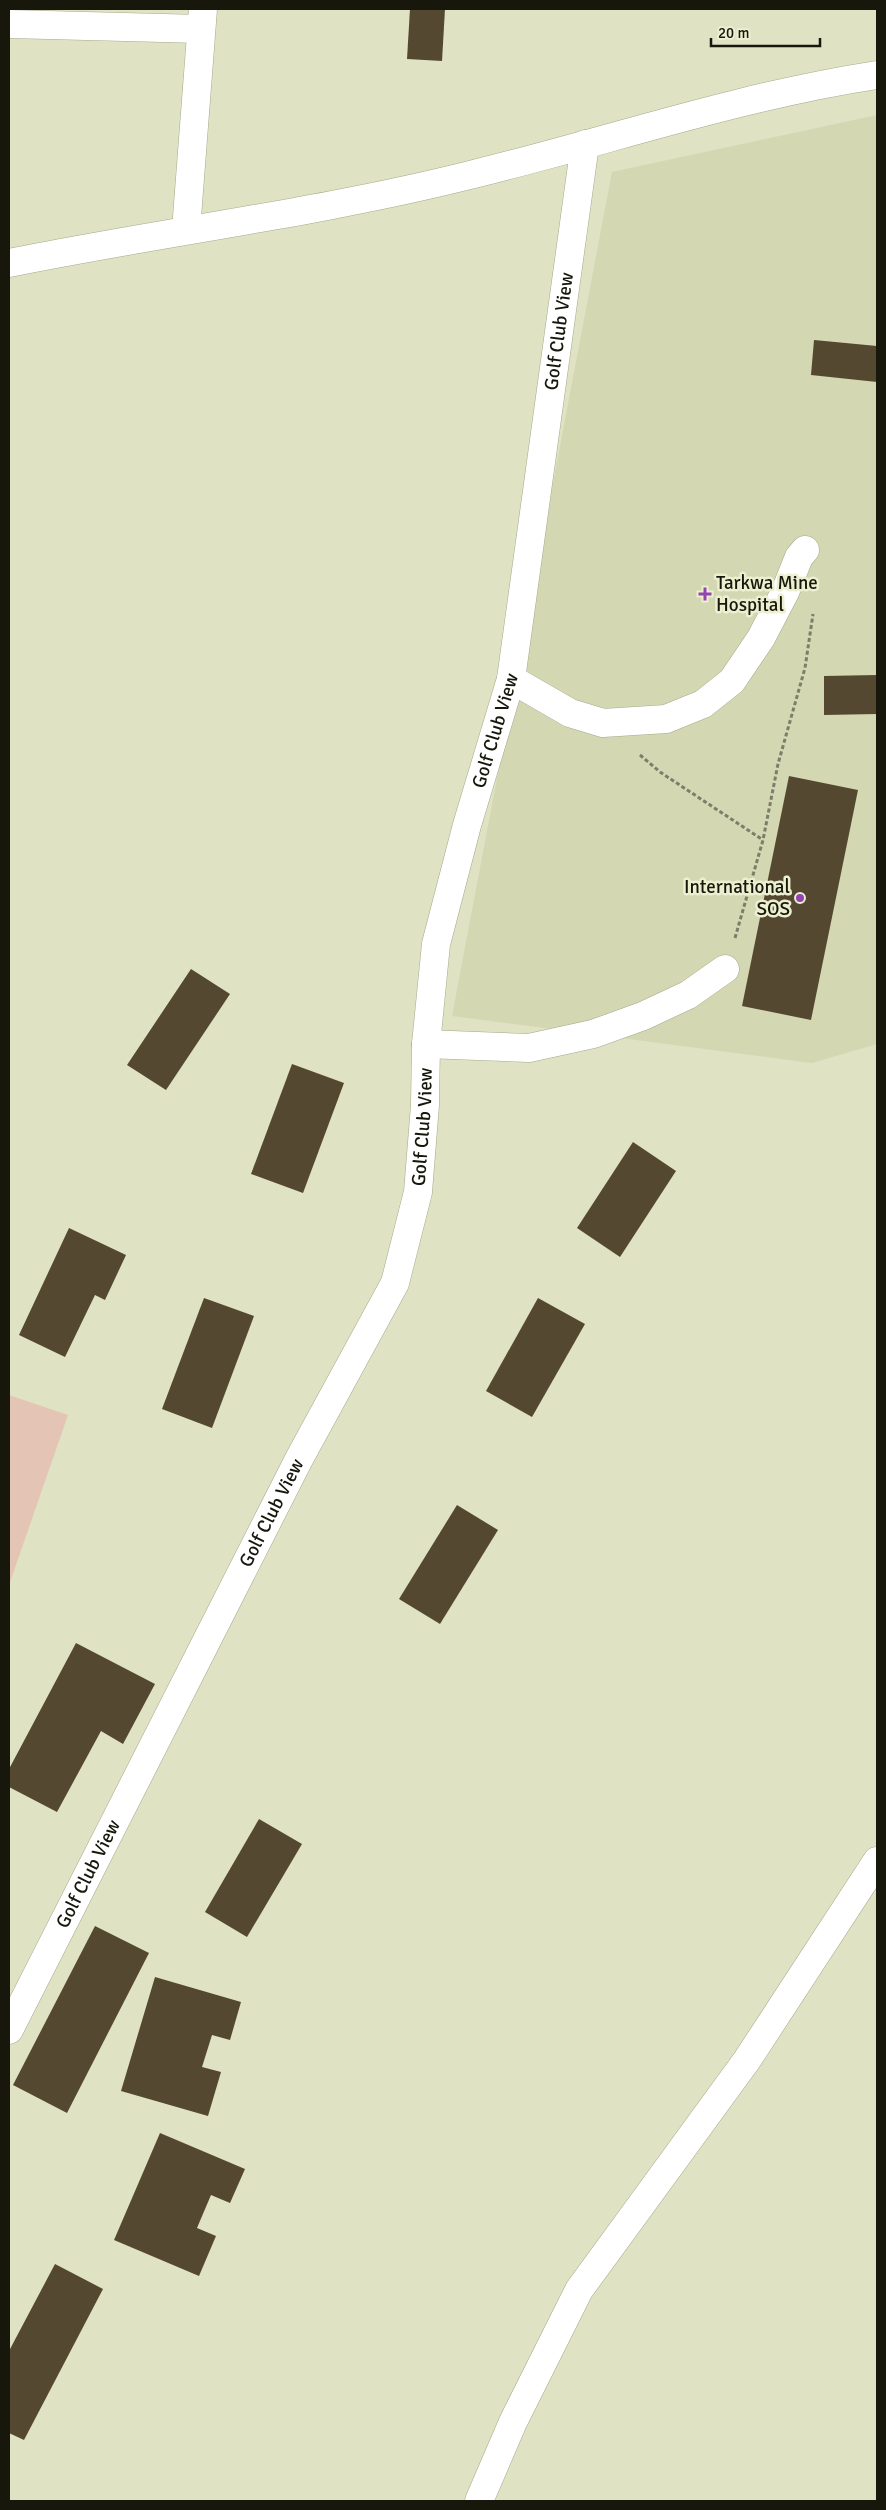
<svg xmlns="http://www.w3.org/2000/svg" width="886" height="2510" font-family="Signika,sans-serif">
	<style>
		.built { fill: #d3d7b2 }
		.green { fill: #e4c5b5 }
		.building { fill: #554830 }
		.lines { fill: none; stroke-linecap: round; stroke-linejoin: round }
		.minor-casing { stroke: #a6a98b; stroke-width: 29 }
		.path { stroke: #7d7e69; stroke-width: 3; stroke-dasharray: 4 2.5; stroke-linecap: butt }
		.minor { stroke: #fff; stroke-width: 28 }
		.poi-dot { fill: #9443b2; stroke: #ecefd0; stroke-width: 2 }
		.labels { text-anchor: middle; dominant-baseline: central; stroke-width: 5; stroke-linejoin: round; paint-order: stroke }
		.street-label { font-size: 19px; fill: #17170c; stroke: #ecefd0 }
		.poi-label { font-size: 19px; fill: #17170c; stroke: #ecefd0; text-anchor: start }
	</style>
	<rect width="100%" height="100%" fill="#dfe2c3"/>
	<path class="built" d="M877,115v929l-65,19 -360,-47 160,-844z"/>
	<path class="green" d="M9,1395l59,20 -59,170z"/>
	<g class="building">
		<path d="M410,9h35l-3,52 -35,-2z"/>
		<path d="M814,340l63,6v36l-66,-7z"/>
		<path d="M877,675v39l-53,1v-39z"/>
		<path d="M789,776l69,14 -47,230 -69,-14z"/>
		<path d="M191,969l39,25 -64,96 -39,-25z"/>
		<path d="M292,1064l52,19 -41,110 -52,-19z"/>
		<path d="M633,1142l43,29 -56,86 -43,-29z"/>
		<path d="M69,1228l57,27 -21,45 -10,-5 -30,62 -46,-22z"/>
		<path d="M204,1298l50,18 -42,112 -50,-19z"/>
		<path d="M538,1298l47,26 -53,93 -46,-26z"/>
		<path d="M457,1505l41,25 -58,94 -41,-25z"/>
		<path d="M76,1643l79,41 -32,60 -22,-13 -44,81 -48,-25v-18z"/>
		<path d="M259,1819l43,25 -55,93 -42,-25z"/>
		<path d="M95,1926l54,27 -82,160 -54,-28z"/>
		<path d="M155,1977l86,25 -11,38 -18,-5 -10,32 19,5 -13,44 -87,-25z"/>
		<path d="M160,2133l85,36 -15,34 -19,-8 -14,33 19,8 -17,40 -85,-36z"/>
		<path d="M55,2264l48,25 -79,151 -15,-7v-82z"/>
	</g>
	<g class="lines">
		<g class="minor-casing">
			<g id="minor">
				<path d="M9,24l192,5"/>
				<path d="M186,230l17,-221"/>
				<path d="M9,263c153,-31 309,-50 461,-88 135,-33 269,-79 407,-100"/>
				<path d="M511,679l59,34 33,10 63,-4 37,-15 29,-23 29,-43 24,-46 14,-35 6,-7"/>
				<path d="M426,1044l103,4 64,-14 50,-18 45,-21 37,-26"/>
				<path id="s1" d="M9,2030l290,-571 96,-176 23,-91 7,-87 1,-61 10,-100 31,-119 44,-146 74,-535"/>
				<path d="M479,2501l34,-79 66,-132 168,-230 130,-199"/>
			</g>
		</g>
		<g class="path">
			<path d="M640,755l20,17 103,68"/>
			<path d="M735,938l28,-98 15,-76 27,-96 8,-54"/>
		</g>
		<use href="#minor" class="minor"/>
	</g>
	<g class="poi-dot">
		<path d="M702.5 586.5h5v5h5v5h-5v5h-5v-5h-5v-5h5z"/>
		<circle cx="800" cy="898" r="5"/>
	</g>
	<g class="labels">
		<g class="street-label">
			<text stroke="none"><textPath href="#s1" startOffset="1810">Golf Club View</textPath></text>
			<text stroke="none"><textPath href="#s1" startOffset="1405">Golf Club View</textPath></text>
			<text stroke="none"><textPath href="#s1" startOffset="1000">Golf Club View</textPath></text>
			<text stroke="none"><textPath href="#s1" startOffset="580">Golf Club View</textPath></text>
			<text stroke="none"><textPath href="#s1" startOffset="175">Golf Club View</textPath></text>
		</g>
		<g class="poi-label">
			<text x="716" y="583">Tarkwa Mine<tspan x="716" dy="22">Hospital</tspan></text>
			<text x="790" y="887" text-anchor="end">International<tspan x="790" dy="22">SOS</tspan></text>
		</g>
	</g>
	<rect width="886" height="2510" fill="none" stroke="#17170c" stroke-width="20"/>
	<path d="M711 38v8h109v-8" fill="none" stroke="#17170c" stroke-width="2.5"/>
	<text x="718" y="38" font-size="15" fill="#17170c" stroke="#ecefd0" stroke-width="4" paint-order="stroke">20 m</text>
</svg>
